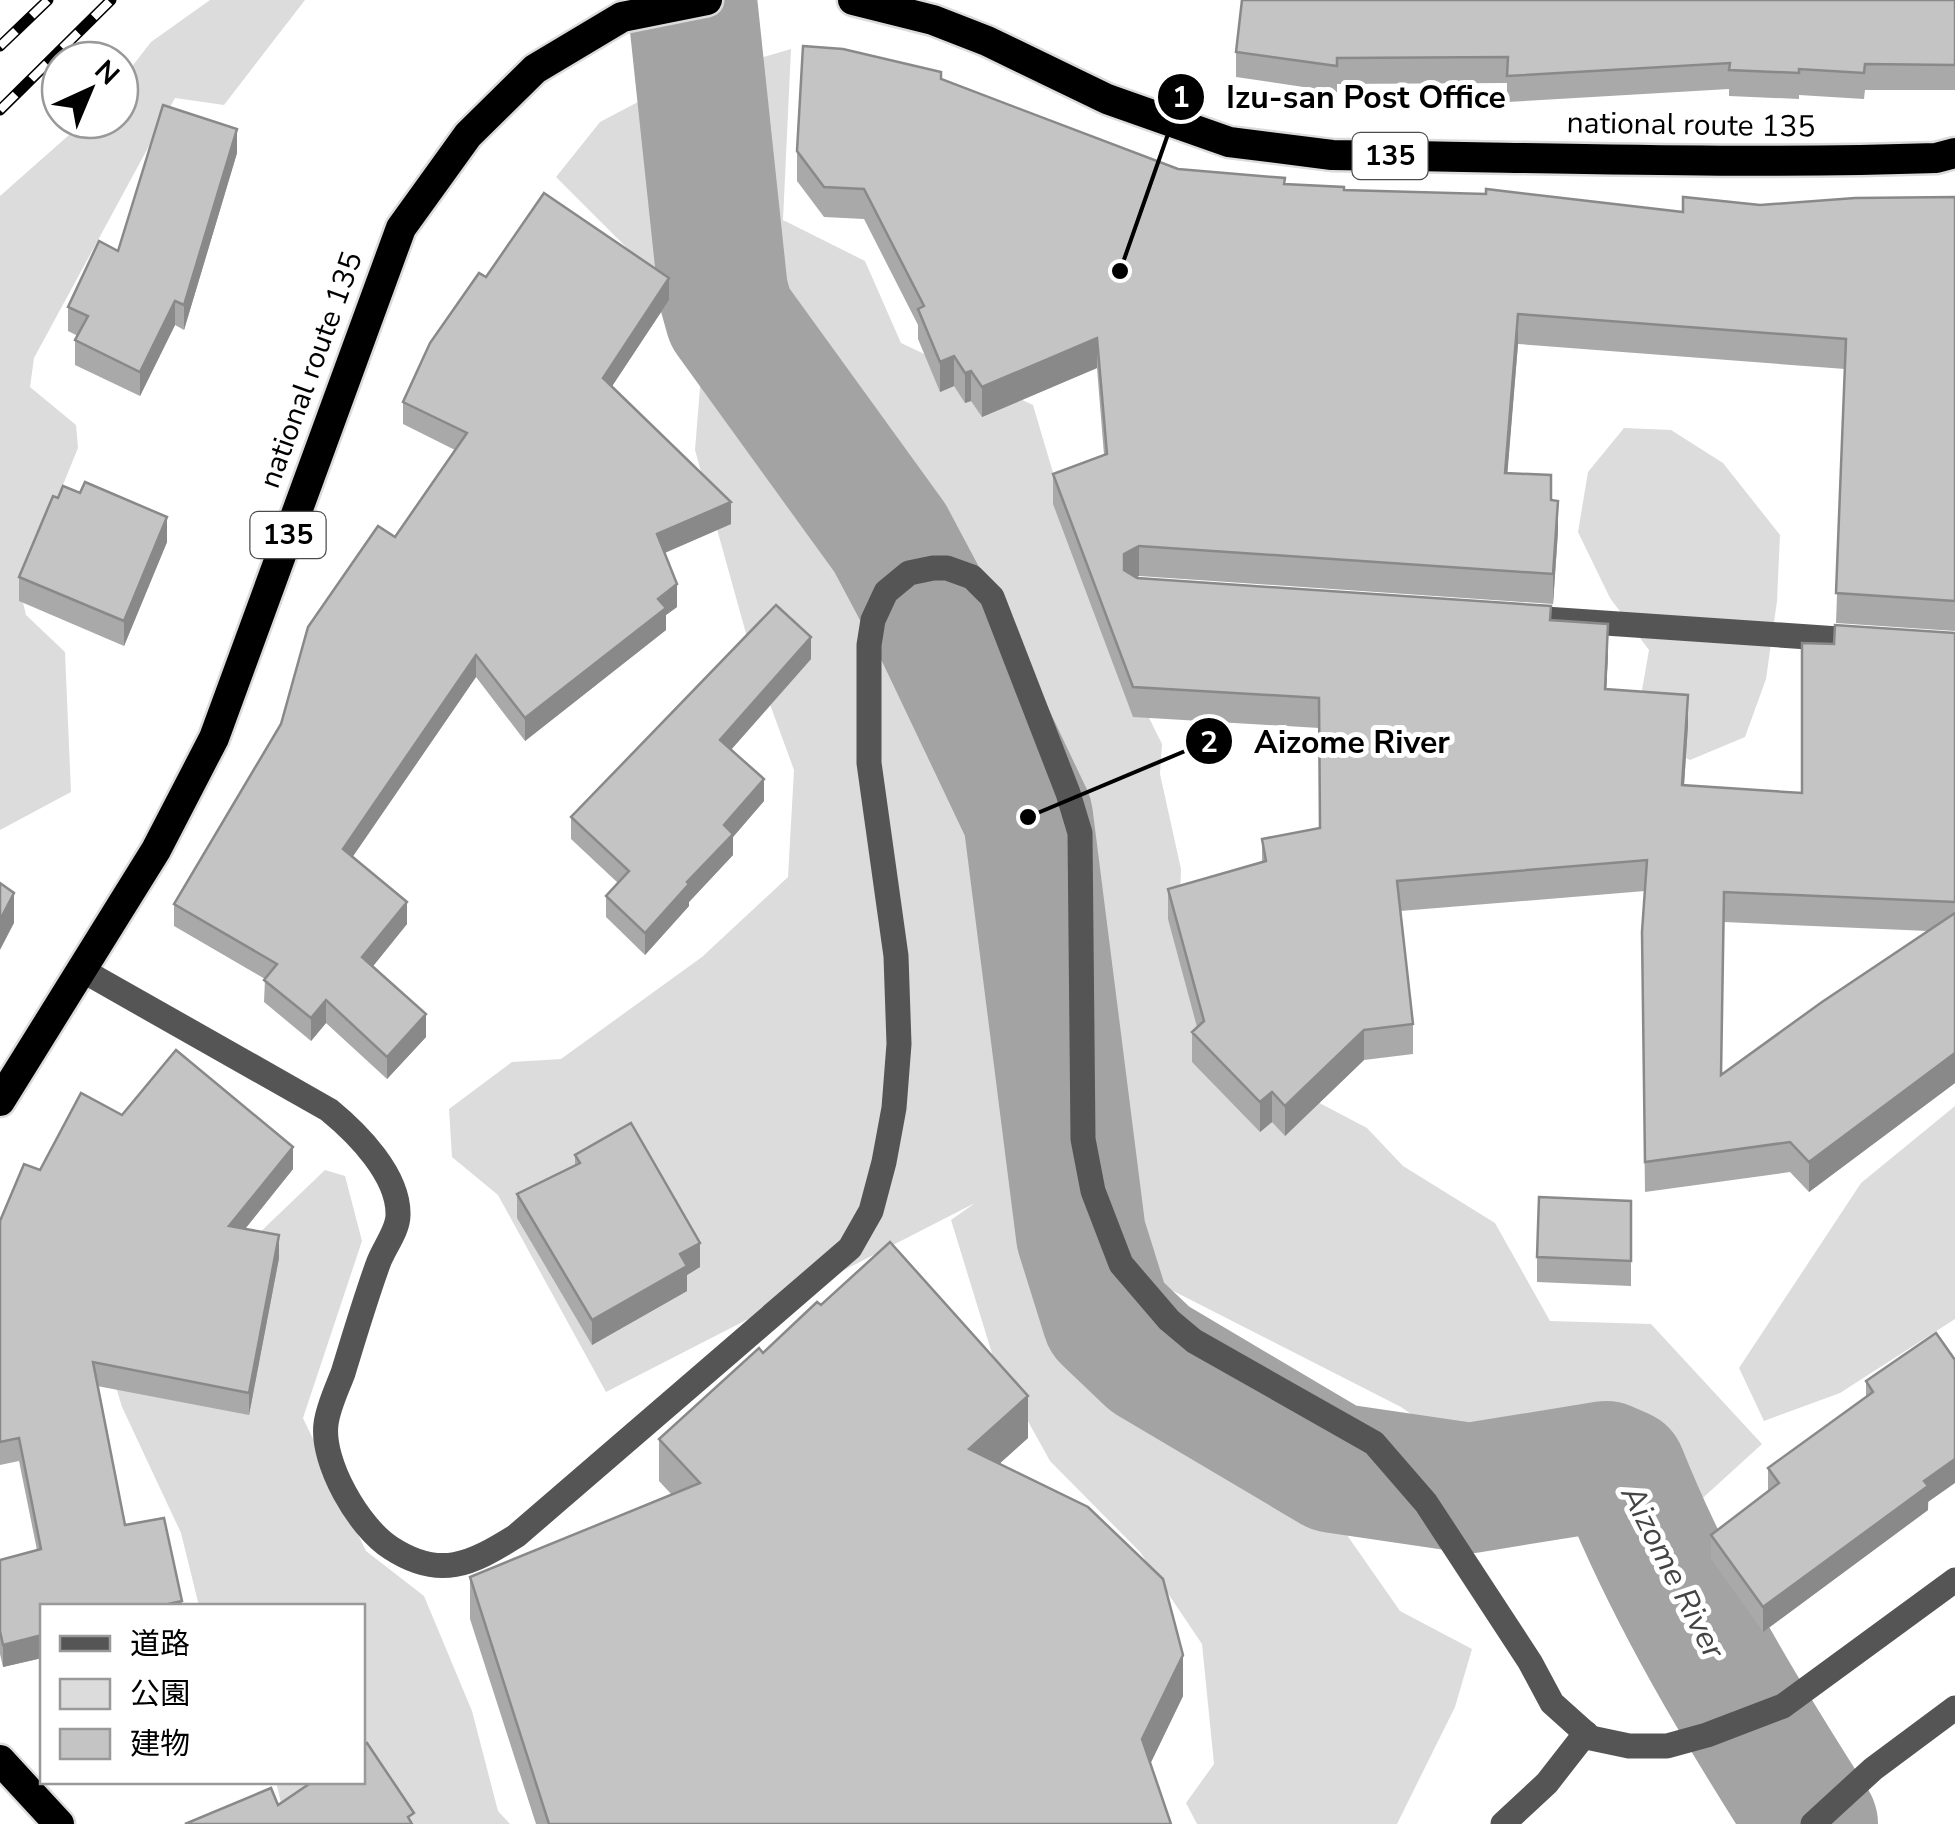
<svg xmlns="http://www.w3.org/2000/svg" width="1955" height="1824" font-family="'Nunito Sans','Noto Sans JP',sans-serif">
	<style>
		.green { fill: #dcdcdc }
		.lines { fill: none; stroke-linecap: round; stroke-linejoin: round }
		.river { stroke: #a3a3a3; stroke-width: 130 }
		.highway-casing { stroke: #dbdbdb; stroke-width: 35 }
		.minor { stroke: #555; stroke-width: 25 }
		.highway { stroke: #000; stroke-width: 30 }
		.rail-casing { stroke: #000; stroke-width: 11 }
		.rail { stroke: #fff; stroke-width: 8; stroke-dasharray: 22; stroke-linecap: butt }
		.wall { fill: #a9a9a9; fill-rule: evenodd }
		.shaded-wall { fill: #898989 }
		.building { fill: #c4c4c4; stroke: #898989; stroke-width: 2.5 }
		.labels { text-anchor: middle; dominant-baseline: central; stroke-width: 10; stroke-linejoin: round; paint-order: stroke }
		.shield { fill: #fff; stroke: #4c4c4c; stroke-width: 2.5 }
		.shield-label { font-size: 28px; font-weight: bold; fill: #000 }
		.street-label { font-size: 30px; fill: #000; stroke: #fff }
		.water-label { font-size: 32px; font-style: italic; fill: #444; stroke: #fff }
		.leader { fill: none; stroke: #000; stroke-width: 4 }
		.callout-dot { fill: #000; stroke: #fff; stroke-width: 4 }
		.mark-label { font-size: 30px; text-anchor: middle; font-weight: bold; fill: #fff }
		.callout-label { font-size: 32px; text-anchor: middle; font-weight: bold; fill: #000; stroke: #fff; stroke-width: 10; stroke-linejoin: round; paint-order: stroke }
	</style>
	<rect width="100%" height="100%" fill="#fff"/>
	<g class="green">
		<path d="M210,0h95l-81,105 -49,-7 -141,260 -4,29 46,38 2,23 -58,142 6,25 39,37 6,140 -71,38v-634l86,-76h34v-38l31,-40z"/>
		<path d="M791,49l-8,171 82,41 36,82 132,62 58,196 71,143 -2,30 21,95 -2,64 131,165 57,30 36,38 92,57 55,98 101,3 111,120 -79,72 -40,6 -84,-5 -158,-110 -381,-194 37,21 202,175 141,202 72,38 -17,58 -58,117h-200l-11,-21 28,-39 -12,-120 -62,-92 -90,-91 -56,-101 -43,-140 24,-17 -369,189 -108,-197 -46,-38 -3,-48 63,-47 49,-3 141,-102 86,-80 6,-107 -42,-115 -57,-205 10,-124 -149,-149 44,-55 72,-38z"/>
		<path d="M1624,428l47,2 52,33 57,72 -3,66 -11,78 -21,58 -55,23 -11,-5 -43,-31 13,-74 -39,-52 -32,-66 10,-60z"/>
		<path d="M1955,1106v213l-115,74 -76,28 -25,-53 122,-185z"/>
		<path d="M325,1170l20,6 17,65 -59,177 63,133 58,45 48,115 26,100 12,13h-224l-10,-42h86v-176h-163l-18,-73 -59,-126 -30,-101 164,-70z"/>
	</g>
	<g class="lines">
		<path class="river" d="M692,0l31,292 7,25 160,221 52,98 86,181 53,418 26,83 43,41 184,109 136,20 136,-22 16,7c49,123 120,240 191,351"/>
		<g class="highway-casing">
			<g id="highway">
				<path d="M853,0l80,20 54,21 120,58 122,43 103,13c201,2 402,10 604,3l19,-5"/>
				<path d="M0,1101l156,-251 58,-112 187,-510 67,-93 67,-66 87,-52 85,-17"/>
				<path d="M0,1760l59,64"/>
			</g>
		</g>
		<g class="minor">
			<path d="M1518,617l349,24"/>
			<path d="M82,970l247,140c28,23 70,65 69,105 0,16 -15,34 -20,49 -13,36 -24,73 -35,109 -6,16 -15,34 -17,51 -5,38 33,104 65,124 49,32 80,16 125,-12l334,-288 21,-37 13,-49 10,-54 5,-64 -3,-88 -27,-193v-118l4,-25 13,-28 23,-19 24,-5h14l25,9 20,20 76,196 12,40 3,306 10,52 28,73 48,56 25,21 180,102 52,60 104,159 22,41 39,35 38,8h38l40,-11 76,-29 172,-126"/>
			<path d="M1503,1824l44,-41 39,-50"/>
			<path d="M1813,1824l60,-55 82,-61"/>
		</g>
		<use href="#highway" class="highway"/>
		<g class="rail-casing">
			<g id="rail">
				<path d="M0,46l48,-46"/>
				<path d="M0,110l111,-110"/>
			</g>
		</g>
		<use href="#rail" class="rail"/>
	</g>
	<g class="wall">
		<path d="M1955,0v90h-90l-1,9 -65,-4v4l-70,-3v-7l-222,13v-19l-170,1v8l-101,-15v-25z"/>
		<path d="M941,79l237,90 107,15 59,6 339,22 77,-7 195,-8v434l-119,-8 9,-254 -327,-25 -11,129 44,27 7,31 -5,73 -414,-28 -3,2 415,42 57,34 -2,35 82,36 -4,61 118,7 32,-149 121,-11v450l-146,109 -19,-20 -145,20 -3,-230 3,-71 -245,20 13,113v30l-49,6 -79,76 -13,-14 -12,10 -68,-70v-30l5,-5 -29,-108v-30l94,-27v-23l58,-11 -1,-100 -186,-11 -80,-213v-30l51,-19 -7,-87 -115,49 -11,-16 -6,2 -11,-17 -14,6 -22,-53v-14l-54,-106 -40,-2 -27,-36v-30zM1724,922l204,9 -207,143z"/>
		<path d="M237,153l-53,177 -9,-5 -35,71 -65,-31v-25l3,-4 -10,-5v-24l50,-56z"/>
		<path d="M486,277l183,23 -57,86 119,138 -66,29 12,54 -11,8v15l-141,111 -49,-64 -124,180 55,67 -35,43 54,70 -39,42 -61,-56 -15,18 -47,-39 1,-23 -91,-53v-22l221,-367 60,-87 -52,-26v-22z"/>
		<path d="M167,542l-43,104 -105,-45v-24z"/>
		<path d="M811,659l-80,91 33,51 -31,36v18l-44,47v4l-44,49 -39,-38v-21l12,-13 -47,-44v-22z"/>
		<path d="M122,1115l171,54 -48,60 34,29 -30,157 -152,-29 28,139 57,76v5h-140v52l-39,9 -3,-13v-94l37,-10 -18,-89 -19,4v-244l40,-51z"/>
		<path d="M575,1155l125,112 -13,8v16l-95,54 -75,-127v-24l58,-29z"/>
		<path d="M1631,1201v85l-94,-4v-25z"/>
		<path d="M821,1305l207,133 -29,26 184,232 -33,68 21,60h-635l-66,-205v-42l202,-82 -13,-14v-42z"/>
		<path d="M1936,1333l-8,177 -165,122 -52,-73v-24l57,-43v-24l98,-71v-16z"/>
	</g>
	<g class="shaded-wall">
		<path d="M237,129v24l-53,177v-25z"/>
		<path d="M669,278v22l-66,100v-22z"/>
		<path d="M175,301v24l-35,71v-24z"/>
		<path d="M1518,314v30l-13,159v-30z"/>
		<path d="M1097,338v30l-115,49v-30z"/>
		<path d="M954,356v30l-14,6v-30z"/>
		<path d="M971,371v30l-6,2v-30z"/>
		<path d="M1558,501v30l-5,73v-30z"/>
		<path d="M731,502v22l-74,32v-22z"/>
		<path d="M167,517v25l-43,104v-25z"/>
		<path d="M1139,546v30l-15,8v-30z"/>
		<path d="M677,584v23l-11,8v15l-141,111v-23z"/>
		<path d="M1608,624v30l-3,65v-30z"/>
		<path d="M811,637v22l-91,103v-22z"/>
		<path d="M476,655v22l-133,194v-22z"/>
		<path d="M1688,695v30l-6,90v-30z"/>
		<path d="M764,779v22l-31,36v18l-44,47v4l-44,49v-22l42,-51 37,-57z"/>
		<path d="M14,893v30l-14,27v-30z"/>
		<path d="M407,902v22l-45,56v-23z"/>
		<path d="M326,1000v23l-15,18v-23z"/>
		<path d="M426,1014v23l-39,42v-22z"/>
		<path d="M1364,1030v30l-79,76v-30z"/>
		<path d="M1955,1053v30l-146,109v-30z"/>
		<path d="M1272,1092v30l-12,10v-30z"/>
		<path d="M293,1147v22l-64,80v-23z"/>
		<path d="M279,1235v23l-30,157v-22z"/>
		<path d="M700,1243v24l-13,8v16l-95,54v-25l88,-66z"/>
		<path d="M1028,1396v42l-59,53v-42z"/>
		<path d="M1955,1459v24l-27,19v8l-165,122v-25l161,-126z"/>
		<path d="M42,1635v23l-39,9v-22z"/>
		<path d="M1183,1655v41l-41,85v-42z"/>
	</g>
	<g class="building">
		<path d="M1242,0h713v65l-90,-1 -1,9 -65,-4v4l-70,-3 1,-7 -223,13 1,-19 -171,1v8l-101,-14z"/>
		<path d="M803,46l40,3 98,23v7l237,90 107,9 -1,6 60,3v3l142,4v-5l197,23v-15l77,8 95,-7 100,-1v404l-119,-8 10,-254 -328,-25 -13,159 46,2v25l7,1 -5,73 -414,-28 -15,8v16l13,8 414,28 -1,14 58,4 -3,65 83,6 -6,90 120,8v-150l32,1 1,-19 120,8v269l-231,-10 -3,183 101,-73 133,-89v140l-146,109 -19,-20 -145,20 -3,-230 5,-72 -250,21 16,143 -49,6 -79,76 -13,-14 -12,10 -68,-70 12,-11 -36,-132 98,-28 -4,-22 58,-11 -1,-130 -186,-11 -80,-213 54,-20 -10,-116 -115,49 -11,-16 -6,2 -11,-17 -14,6 -22,-53 6,-3 -60,-117 -40,-2 -27,-36z"/>
		<path d="M163,105l74,24 -53,176 -9,-4 -35,71 -65,-32 13,-24 -20,-9 31,-66 19,10z"/>
		<path d="M544,193l125,85 -66,100 128,124 -74,32 20,50 -19,15 8,9 -141,110 -49,-63 -133,194 64,53 -45,55 64,57 -39,43 -61,-57 -15,18 -47,-38 13,-16 -103,-60 107,-180 27,-97 70,-101 17,11 72,-104 -64,-31 27,-59 49,-70 7,4z"/>
		<path d="M85,482l82,35 -43,104 -105,-44 34,-81 5,2 5,-12 17,7z"/>
		<path d="M776,605l35,32 -91,103 44,39 -40,46 9,9 -46,48 2,2 -44,49 -39,-37 23,-25 -58,-54z"/>
		<path d="M0,883l14,10 -14,27z"/>
		<path d="M176,1050l117,97 -64,79 50,9 -30,158 -156,-31 32,163 39,-7 18,83 -23,5h-117v29l-39,10 -3,-14v-71l41,-11 -22,-111 -19,4v-221l24,-57 16,6 41,-77 41,22z"/>
		<path d="M631,1123l69,120 -20,11 7,12 -95,54 -75,-126 63,-31 -5,-8z"/>
		<path d="M1539,1197l92,4v60l-94,-4z"/>
		<path d="M890,1242l138,154 -59,53 119,58 75,72 20,76 -41,84 29,85h-622l-79,-247 230,-94 -41,-44 100,-91 4,5 54,-51 4,3z"/>
		<path d="M1936,1333l19,27v99l-31,22 4,5 -165,121 -52,-72 68,-52 -11,-15 105,-76 -7,-11z"/>
		<path d="M367,1743l47,70 -6,4 4,7h-227l86,-36 7,17 34,-23h50v-36z"/>
	</g>
	<g class="labels">
		<g class="shield">
			<rect x="1352.5" y="133" width="75" height="46" rx="8"/>
			<rect x="250.5" y="512" width="75" height="46" rx="8"/>
		</g>
		<g class="shield-label">
			<text x="1390" y="156">135</text>
			<text x="288" y="535">135</text>
		</g>
		<g class="street-label">
			<text transform="translate(1691 125) rotate(1)">national route 135</text>
			<text transform="translate(311 370) rotate(-70)">national route 135</text>
		</g>
		<g class="water-label">
			<text transform="translate(1673 1572) rotate(63)">Aizome River</text>
		</g>
	</g>
	<path class="leader" d="M1120 271L1181 97M1028 817L1209 741"/>
	<g class="callout-dot">
		<circle cx="1120" cy="271" r="10"/>
		<circle cx="1028" cy="817" r="10"/>
		<circle cx="1181" cy="97" r="25"/>
		<circle cx="1209" cy="741" r="25"/>
	</g>
	<g class="mark-label">
		<text x="1181" y="107">1</text>
		<text x="1209" y="752">2</text>
	</g>
	<g class="callout-label">
		<text x="1366" y="108">Izu-san Post Office</text>
		<text x="1352" y="753">Aizome River</text>
	</g>
	<rect x="40" y="1604" width="325" height="180" fill="#ffffff" stroke="#999999" stroke-width="2.5"/>
	<rect x="60" y="1636" width="50" height="15" fill="#555555" stroke="#999999" stroke-width="2.5"/>
	<text x="130" y="1654" font-size="30" fill="#000000">道路</text>
	<rect x="60" y="1679" width="50" height="30" fill="#dcdcdc" stroke="#999999" stroke-width="2.5"/>
	<text x="130" y="1704" font-size="30" fill="#000000">公園</text>
	<rect x="60" y="1729" width="50" height="30" fill="#c4c4c4" stroke="#999999" stroke-width="2.5"/>
	<text x="130" y="1754" font-size="30" fill="#000000">建物</text>
	<g transform="translate(90 90) rotate(44)"><circle r="48" fill="#ffffff" stroke="#999999" stroke-width="2.5"/>
	<path d="M0-8L18 38L0 25L-18 38Z" fill="#000000"/>
	<text y="-15" font-size="28" font-weight="bold" text-anchor="middle" fill="#000000">N</text>
	</g>
</svg>
